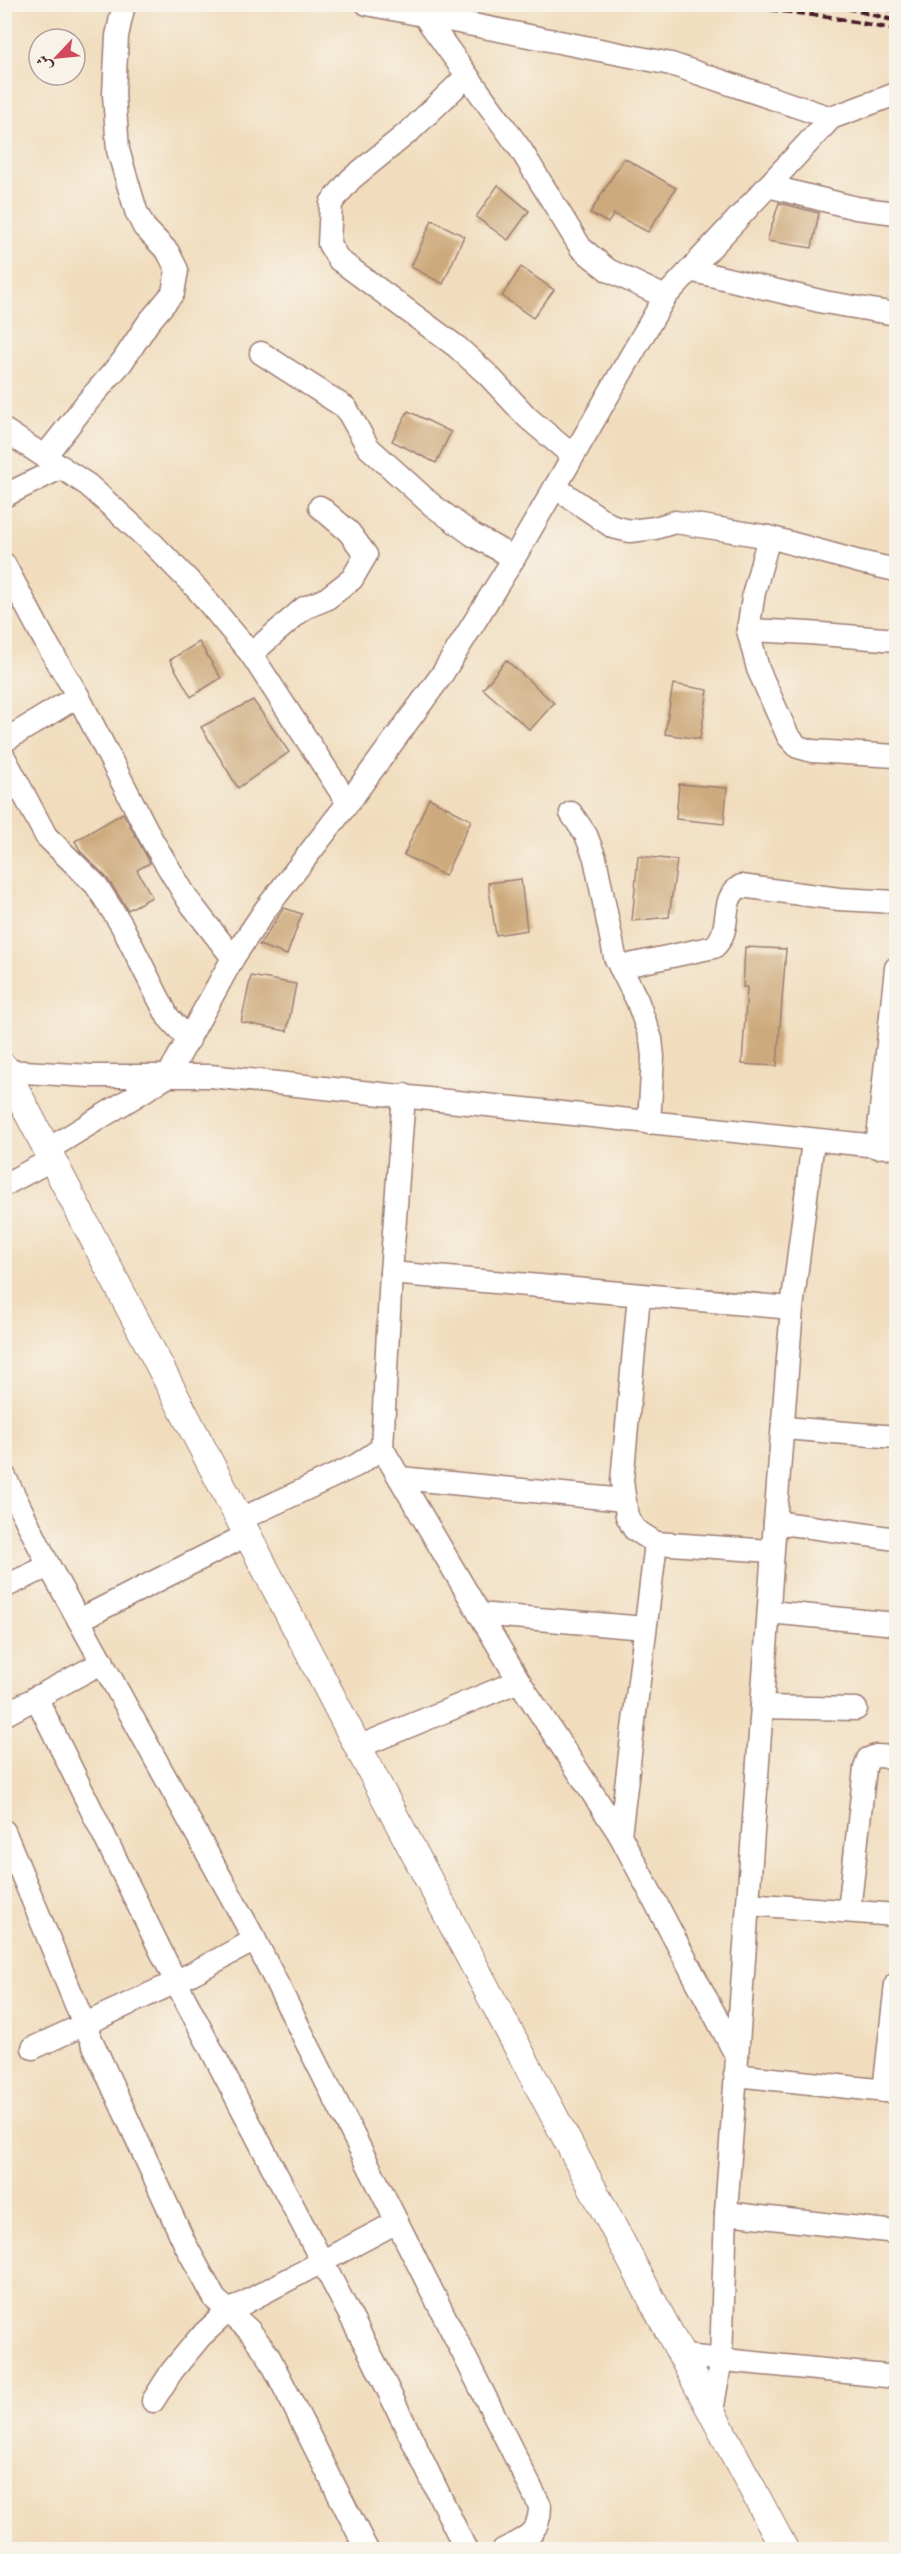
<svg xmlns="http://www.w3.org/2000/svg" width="901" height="2554" font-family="'Gentium Book Plus',Amiri,serif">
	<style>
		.building { fill: #cdaa7d }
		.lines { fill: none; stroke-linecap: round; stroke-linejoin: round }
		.minor-casing { stroke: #9e7e74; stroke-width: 25 }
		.major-casing { stroke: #9e7e74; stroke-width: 29 }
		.minor { stroke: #fff; stroke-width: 22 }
		.major { stroke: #fff; stroke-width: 27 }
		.rail { stroke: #4a1f2b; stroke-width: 4.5; stroke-dasharray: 9 4.5; stroke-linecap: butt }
	</style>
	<rect width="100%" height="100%" fill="#f7f3e8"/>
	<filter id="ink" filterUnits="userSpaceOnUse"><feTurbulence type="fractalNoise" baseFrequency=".0167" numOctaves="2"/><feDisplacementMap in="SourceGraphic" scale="12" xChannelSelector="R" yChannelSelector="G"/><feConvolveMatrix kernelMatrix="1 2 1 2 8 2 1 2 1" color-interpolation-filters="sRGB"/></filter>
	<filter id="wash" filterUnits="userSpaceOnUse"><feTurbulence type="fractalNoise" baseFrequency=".008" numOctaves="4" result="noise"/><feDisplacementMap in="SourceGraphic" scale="24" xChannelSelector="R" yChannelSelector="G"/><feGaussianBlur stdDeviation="1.35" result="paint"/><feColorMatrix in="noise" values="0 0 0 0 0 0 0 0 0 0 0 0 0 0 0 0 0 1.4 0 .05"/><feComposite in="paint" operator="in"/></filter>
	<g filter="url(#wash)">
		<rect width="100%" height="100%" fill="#f1ddbe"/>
		<g id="blocks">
			<g class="building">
				<path d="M624,158l52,30 -28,44 -34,-18 -6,9 -18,-10z"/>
				<path d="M498,185l31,26 -21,29 -32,-23z"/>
				<path d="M779,203l40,10 -7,35 -45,-7z"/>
				<path d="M432,220l32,16 -21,48 -32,-17z"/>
				<path d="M521,267l33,23 -21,28 -31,-22z"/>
				<path d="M408,411l43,21 -15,31 -44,-22z"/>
				<path d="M199,642l22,36 -30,19 -21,-37z"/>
				<path d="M506,660l48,43 -24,27 -47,-41z"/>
				<path d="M673,684l35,6 -8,49 -35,-5z"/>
				<path d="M253,700l36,52 -51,36 -37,-61z"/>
				<path d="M679,784l48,4 -3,36 -48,-5z"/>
				<path d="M429,798l42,22 -26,56 -41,-21z"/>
				<path d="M123,813l27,50 -13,7 15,27 -24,13 -21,-32 -26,-26 -6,-11z"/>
				<path d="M638,856l39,4 -8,57 -37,4z"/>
				<path d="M521,879l6,51 -31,5 -8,-52z"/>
				<path d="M284,908l18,6 -15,41 -28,-10z"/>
				<path d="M745,947l41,2 -9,117 -35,-2 5,-77h-4z"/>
				<path d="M251,976l45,8 -9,47 -46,-9z"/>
			</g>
		</g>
	</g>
	<g filter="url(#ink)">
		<use href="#blocks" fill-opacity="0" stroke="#9e7e74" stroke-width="1.5"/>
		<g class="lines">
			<g class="minor-casing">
				<g id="minor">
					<path d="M367,4l304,60 160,54"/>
					<path d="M425,17l96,133 60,98 27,22 57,27"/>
					<path d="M467,76l-56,54 -60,49 -20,24 -2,41 10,16 118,87 31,28 40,43 45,38"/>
					<path d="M768,186l88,22 40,5"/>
					<path d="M690,270l134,32 72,12"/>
					<path d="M261,353l85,55 22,39 64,58 41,30 41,23"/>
					<path d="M4,430l84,55 65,59 44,45 54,65 97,149"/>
					<path d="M45,456l43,-55 34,-39 26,-39 25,-30 4,-23 -9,-18 -24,-25 -8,-16 -18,-61 -4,-56 3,-58 7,-32"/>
					<path d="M555,487l58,40 17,4 25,-3 20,-6 33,5 61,10 91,25 36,8"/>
					<path d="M4,496l58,-29"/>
					<path d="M769,537l-15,55 -6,38 10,39 30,67 10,11 14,4 84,5"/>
					<path d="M4,564l40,75 34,57 75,146 35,58 45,58"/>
					<path d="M748,630l61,3 87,7"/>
					<path d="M251,654l53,-46 22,-9 26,-20 14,-24 -17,-23 -29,-25"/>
					<path d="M4,741l74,-45"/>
					<path d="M4,757l42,79 50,49 25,39 47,93 21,23"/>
					<path d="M571,813l15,22 9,23 20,99 22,43 14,39 2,18 -4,66"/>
					<path d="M620,967l94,-20c20,-18 4,-48 27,-61l98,13 57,3"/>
					<path d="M7,1071l84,5h119l686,72"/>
					<path d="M877,1147l19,-179"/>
					<path d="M47,1150l121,-74 65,-118 32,-48 83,-107 93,-127 73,-118 151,-261 166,-179 65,-24"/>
					<path d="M4,1185l47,-25"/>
					<path d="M391,1273l401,35"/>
					<path d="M639,1295l-17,186 5,35 7,13 22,14 116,8"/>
					<path d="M784,1428l112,9"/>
					<path d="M382,1448l137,233 101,154"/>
					<path d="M4,1475l45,91 206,374 285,566c0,28 -15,32 -37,44"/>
					<path d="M400,1478l224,22"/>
					<path d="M239,1520l118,-55 25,-17 9,-175 13,-178"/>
					<path d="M775,1522l121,17"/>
					<path d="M656,1543l-36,292 116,220"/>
					<path d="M4,1587l45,-21"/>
					<path d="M769,1612l127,12"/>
					<path d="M479,1614l166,14"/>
					<path d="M79,1620l168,-85"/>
					<path d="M36,1697l140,285 198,379 92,189"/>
					<path d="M762,1707l94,2"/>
					<path d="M4,1715l99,-53"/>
					<path d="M358,1747l161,-66"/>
					<path d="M4,1831l80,193 101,220 30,55 34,31 19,25 99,195"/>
					<path d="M748,1904l148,11"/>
					<path d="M849,1911l16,-143 3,-9 8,-3 20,1"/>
					<path d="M33,2048l143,-66 79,-42"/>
					<path d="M735,2075l161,17"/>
					<path d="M884,2091l12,-107"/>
					<path d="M726,2213l170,19"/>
					<path d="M684,2356l212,21"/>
					<path d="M153,2401l19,-30 28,-34 27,-25 170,-90"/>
					<path d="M712,2411l9,-52 5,-146 49,-691 17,-214 21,-167"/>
				</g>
			</g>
			<g class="major-casing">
				<path id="major" d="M4,1067l354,680 427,803"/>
			</g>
			<use href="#minor" class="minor"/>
			<use href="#major" class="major"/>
			<g class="rail">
				<path d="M729,4l100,13 67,13"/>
				<path d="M833,4l63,17"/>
				<path d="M873,8l23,2"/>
			</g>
		</g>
	</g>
	<rect width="901" height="2554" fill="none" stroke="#f7f3e8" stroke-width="24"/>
	<g transform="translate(57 57) rotate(244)"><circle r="28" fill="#f7f3e8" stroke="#b29e9c" stroke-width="1.5"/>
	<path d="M0-4.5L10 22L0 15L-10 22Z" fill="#d1495b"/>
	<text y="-9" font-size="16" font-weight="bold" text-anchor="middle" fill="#4a1f2b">ش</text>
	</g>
</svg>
